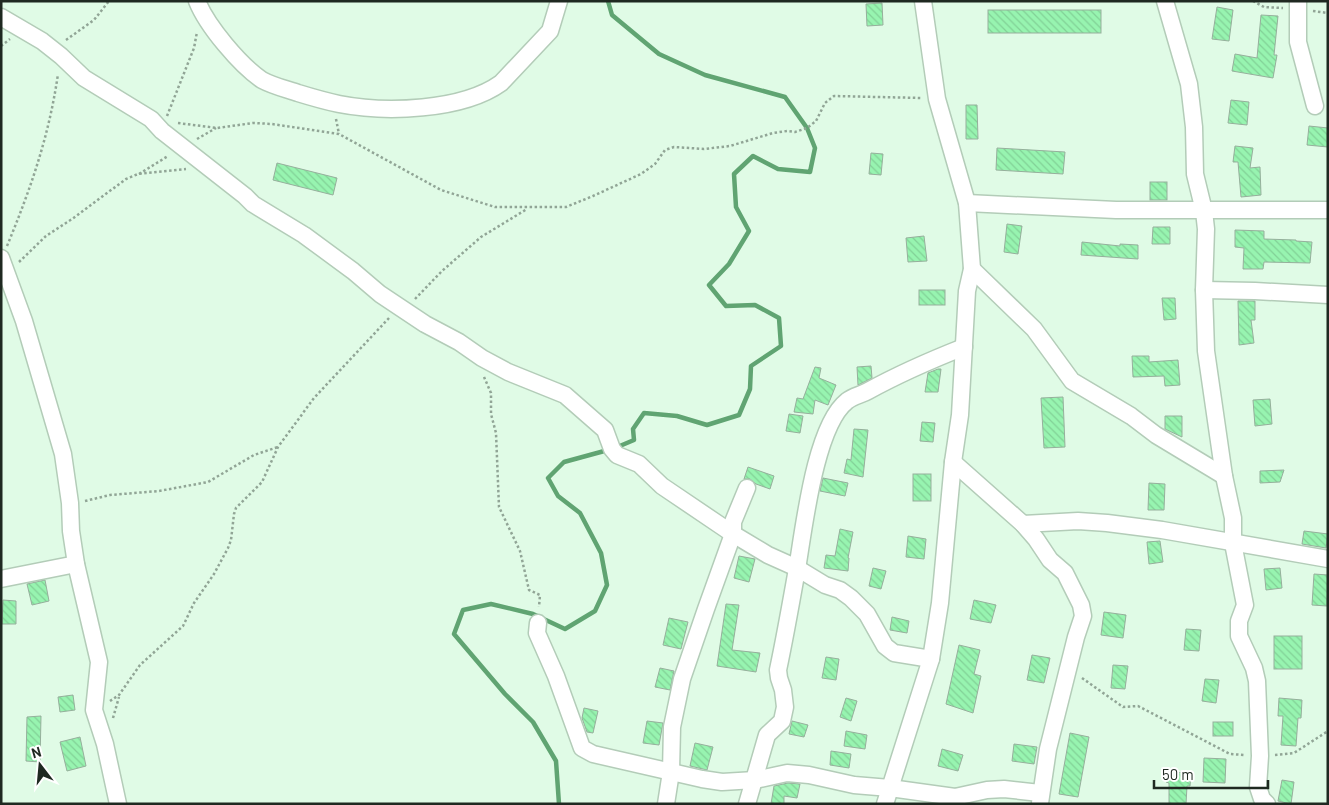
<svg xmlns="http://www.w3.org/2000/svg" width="1329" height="805" font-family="Barlow,sans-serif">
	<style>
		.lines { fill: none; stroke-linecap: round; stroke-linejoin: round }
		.stream { stroke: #60a472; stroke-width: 4.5 }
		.building { fill: url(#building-back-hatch); stroke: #96af9c }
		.minor-casing { stroke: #b3ccb8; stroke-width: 19 }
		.path { stroke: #91a596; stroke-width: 2.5; stroke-dasharray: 2.5 2.5; stroke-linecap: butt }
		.minor { stroke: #fff; stroke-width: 16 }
	</style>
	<defs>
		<pattern id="building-back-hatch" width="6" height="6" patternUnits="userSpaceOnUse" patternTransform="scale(1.25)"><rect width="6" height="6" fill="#97f4b0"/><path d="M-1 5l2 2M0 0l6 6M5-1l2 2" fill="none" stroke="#82d197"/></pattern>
	</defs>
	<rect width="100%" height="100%" fill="#e0fbe6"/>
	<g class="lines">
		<g class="stream">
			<path d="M608,1l4,14 47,39 46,21 80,22 22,31 8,20 -5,24 -32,-3 -25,-13 -19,18 2,33 13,24 -20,33 -20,21 17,21 29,-1 24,13 2,28 -30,20 -1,23 -11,26 -32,10 -30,-9 -33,-3 -11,16 1,11 -19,8"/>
			<path d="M559,804l-3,-43 -23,-39 -28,-28 -51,-60 9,-24 28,-6 42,10 32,15 30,-18 12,-26 -6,-32 -21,-40 -22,-17 -10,-18 16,-16 44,-12"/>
		</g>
	</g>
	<g class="building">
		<path d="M882,3l1,22 -16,1 -1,-22z"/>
		<path d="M1217,7l16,3 -4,31 -17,-2z"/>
		<rect x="988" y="10" width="113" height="23"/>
		<path d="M1261,15l17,1 -4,39h3l-4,23 -41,-7 3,-17 22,4z"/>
		<path d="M1231,100l18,2 -2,23 -19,-2z"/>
		<path d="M966,105h11l1,34h-12z"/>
		<path d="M1309,126l19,2v19l-21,-2z"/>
		<path d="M1235,146l18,2 -3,20 10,-1 1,28 -20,2 -3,-35h-5z"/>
		<path d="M997,148l68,4 -2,22 -67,-4z"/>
		<path d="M871,153l12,1 -2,21 -12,-1z"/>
		<path d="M277,163l60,15 -4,17 -60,-15z"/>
		<rect x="1150" y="182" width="17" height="18"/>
		<path d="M1007,224l15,2 -4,28 -14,-2z"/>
		<path d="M1153,227h17v17h-18z"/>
		<path d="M1235,230l29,1v8l32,1v1l16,1 -2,21 -46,-1 -1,7h-20l1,-21 -9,-1z"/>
		<path d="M924,236l3,25 -19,1 -2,-24z"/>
		<path d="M1082,242l38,4v-2l18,1v14l-57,-4z"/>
		<rect x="919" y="290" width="26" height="15"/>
		<path d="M1162,298h13l1,21 -12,1z"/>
		<path d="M1238,301h17v19h-4l3,23 -15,2z"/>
		<path d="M1132,356h17v6l29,-2 2,25 -15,1 -1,-10 -31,1z"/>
		<path d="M871,366l1,12 -14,7 -1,-18z"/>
		<path d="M815,367l6,1 -2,10 17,7 -8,20 -13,-5 -2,14 -19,-2 3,-14 6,1z"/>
		<path d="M938,369h3l-3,23h-13l3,-19z"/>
		<path d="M1063,397l2,50 -21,1 -3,-50z"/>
		<path d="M1270,399l2,25 -17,2 -2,-26z"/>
		<path d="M789,414l14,2 -3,17 -14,-2z"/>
		<path d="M1165,416h17v21l-17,-8z"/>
		<path d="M922,422l13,1 -2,19 -13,-1z"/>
		<path d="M854,429l14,1 -5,47 -19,-4 3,-14 4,1z"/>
		<path d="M748,467l26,9 -4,13 -14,-5 -6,-5h-6z"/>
		<path d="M1284,470l-4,12 -20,1v-12z"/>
		<rect x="913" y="474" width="18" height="27"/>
		<path d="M823,478l25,5 -3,13 -25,-5z"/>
		<path d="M1149,483l16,1 -1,26h-16z"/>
		<path d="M840,529l13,3 -5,26h1l-1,13 -24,-3 2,-13 9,1z"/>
		<path d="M1304,531l24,3 -2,14 -24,-4z"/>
		<path d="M908,536l18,3 -2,20 -18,-2z"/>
		<path d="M1160,541l3,21 -14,2 -2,-22z"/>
		<path d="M739,556l16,3 -6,23 -15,-4z"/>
		<path d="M873,568l13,3 -5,18 -12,-3z"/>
		<path d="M1280,568l2,20 -16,2 -2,-21z"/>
		<path d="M1314,574l14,1 -1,31 -15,-1z"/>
		<path d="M45,580l4,21 -17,4 -5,-21z"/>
		<path d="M3,600l13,1v23h-14z"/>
		<path d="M974,600l22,5 -5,18 -21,-4z"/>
		<path d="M726,604l13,1 -7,45 28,3 -4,19 -39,-6z"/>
		<path d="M1104,612l22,3 -3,23 -22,-3z"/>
		<path d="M892,617l17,4 -2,12 -17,-3z"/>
		<path d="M669,618l19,4 -7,27 -18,-4z"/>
		<path d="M1186,629l15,1 -2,21 -15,-1z"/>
		<rect x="1274" y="636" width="28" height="33"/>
		<path d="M959,645l21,5 -6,24 7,2 -8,37 -27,-9z"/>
		<path d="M1032,655l18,3 -6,25 -17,-3z"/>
		<path d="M826,657l13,2 -3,21 -14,-2z"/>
		<path d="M1113,665l15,1 -3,23 -14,-1z"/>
		<path d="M660,668l14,3 -4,19 -15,-3z"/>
		<path d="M1205,679l14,1 -3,23 -14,-2z"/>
		<path d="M73,695l2,15 -15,2 -2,-15z"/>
		<path d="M846,698l11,3 -6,20 -11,-4z"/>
		<path d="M1279,698l23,2 -1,18h-3l-2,28 -15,-1 2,-29h-5z"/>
		<path d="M584,708l14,3 -5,22 -6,-1 -5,-14z"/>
		<path d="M41,716l-1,46 -14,-1 1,-44z"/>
		<path d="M647,721l16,2 -4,22 -16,-2z"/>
		<path d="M792,721l16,4 -4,12 -15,-3z"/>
		<rect x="1213" y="722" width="20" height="14"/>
		<path d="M846,731l21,4 -2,14 -21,-3z"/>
		<path d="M1070,733l19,4 -11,60 -19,-3z"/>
		<path d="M80,737l6,29 -19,5 -7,-29z"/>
		<path d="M695,743l18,4 -6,23 -17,-4z"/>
		<path d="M1014,744l23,3 -3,17 -22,-3z"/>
		<path d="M942,749l21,6 -5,16 -20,-5z"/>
		<path d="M831,751l20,3 -2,14 -19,-3z"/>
		<path d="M1204,758l22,1 -1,24 -22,-1z"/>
		<path d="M1168,771l23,3 -1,12h-3l-1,18h-17v-21l-3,-1z"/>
		<path d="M1282,780l12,2 -3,22 -13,-3z"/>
		<path d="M788,783l12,1 -3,14 -13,-2v8h-13l3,-18z"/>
	</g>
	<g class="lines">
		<g class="minor-casing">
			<g id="minor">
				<path d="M197,1c10,25 43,64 65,79 11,6 24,9 36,13 13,4 27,8 41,11 46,9 123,7 162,-21l49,-52 9,-30"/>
				<path d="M1165,1l24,83 5,43 1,47 9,37 2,18 -2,61 2,61 18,125 9,42v25l12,62 -6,16v15l15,32 3,13 3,75 -2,31 4,12 5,5"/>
				<path d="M1298,1v41l17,64"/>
				<path d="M1,17l41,24 19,15 23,22 67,41 11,12 83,65 8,8 51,31 49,36 27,23 45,30 34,18 23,16 26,14 57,23 40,35 7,19 5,6 22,9 23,22 71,48 35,21 29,13 28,17 15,5 11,8 16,16 18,32 9,7 37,6"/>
				<path d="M967,203l149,7h212"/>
				<path d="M1,258l23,63 39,133 7,49 1,28 5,33 23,98 -5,48 11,34 13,60"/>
				<path d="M972,269l62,60 38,52 59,35 25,19 68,41"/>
				<path d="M1204,290l51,1 73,4"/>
				<path d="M953,462l70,62 13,15 14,21 15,13 16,32 2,11 -7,21 -28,112 -8,54"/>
				<path d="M1023,524l55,-3 29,2 55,7 166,29"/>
				<path d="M1,579l75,-15"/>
				<path d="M538,623l-1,10 19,43 26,72 11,6 109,25 20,3 33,-2 32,-7 22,2 45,10 36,3 65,9 32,-7 17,-1 36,4"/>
				<path d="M666,804l5,-32 1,-45 10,-48 24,-70 27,-75v-12l14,-34"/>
				<path d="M747,804l20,-69 15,-14 3,-14 -2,-17 -4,-12 -1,-8c7,-33 13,-67 19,-101 7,-41 18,-143 50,-168 6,-5 14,-6 21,-10 31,-17 63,-31 96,-44"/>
				<path d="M885,804l46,-145 9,-56 13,-141 7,-47 7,-124 5,-22 -5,-66 -30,-104 -14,-98"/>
			</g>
		</g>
		<g class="path">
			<path d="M1253,1l11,6 19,1"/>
			<path d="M1313,11l15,2"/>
			<path d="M66,40l28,-20 15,-19"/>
			<path d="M1,46l9,-7"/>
			<path d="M167,116l27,-68 3,-16"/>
			<path d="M336,119l3,15"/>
			<path d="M178,123l39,5 36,-5 19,1 67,10 102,56 54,17h71l27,-11 48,-22 14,-10 10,-14 9,-3 30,2 26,-3 43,-13 14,-2 8,1 12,-4 9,-7 9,-18 9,-7 88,2"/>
			<path d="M197,139l19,-11"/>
			<path d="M139,174l29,-18"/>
			<path d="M7,246c24,-58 42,-110 51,-172"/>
			<path d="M19,262l27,-26 26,-17 54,-40 12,-5 48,-5"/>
			<path d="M415,299l27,-28 39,-34 46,-28"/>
			<path d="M484,377l7,16v21l5,19 3,74 21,44 9,39 11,5 -1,12"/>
			<path d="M85,501l25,-6 49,-4 49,-9 46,-27 24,-8"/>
			<path d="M1082,678l41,29 15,-1 92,48 14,1"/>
			<path d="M110,701l9,-6 21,-30 43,-39 11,-23 20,-29 14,-26 3,-8 3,-26 2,-6 26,-26 16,-35 36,-49 75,-80"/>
			<path d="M113,718l6,-21"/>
			<path d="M1275,755l19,-2 34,-22"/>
		</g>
		<use href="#minor" class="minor"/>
	</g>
	<rect width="1329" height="805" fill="none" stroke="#1f2921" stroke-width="5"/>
	<g transform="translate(40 765) rotate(344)" stroke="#ffffff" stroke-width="4" paint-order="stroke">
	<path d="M0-4L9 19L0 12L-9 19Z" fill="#1f2921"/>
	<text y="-8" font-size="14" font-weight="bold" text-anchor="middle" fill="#1f2921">N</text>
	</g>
	<path d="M1154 780v8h114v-8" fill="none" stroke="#1f2921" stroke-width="2.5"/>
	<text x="1162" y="780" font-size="15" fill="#1f2921" stroke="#ffffff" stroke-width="4" paint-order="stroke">50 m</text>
</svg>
